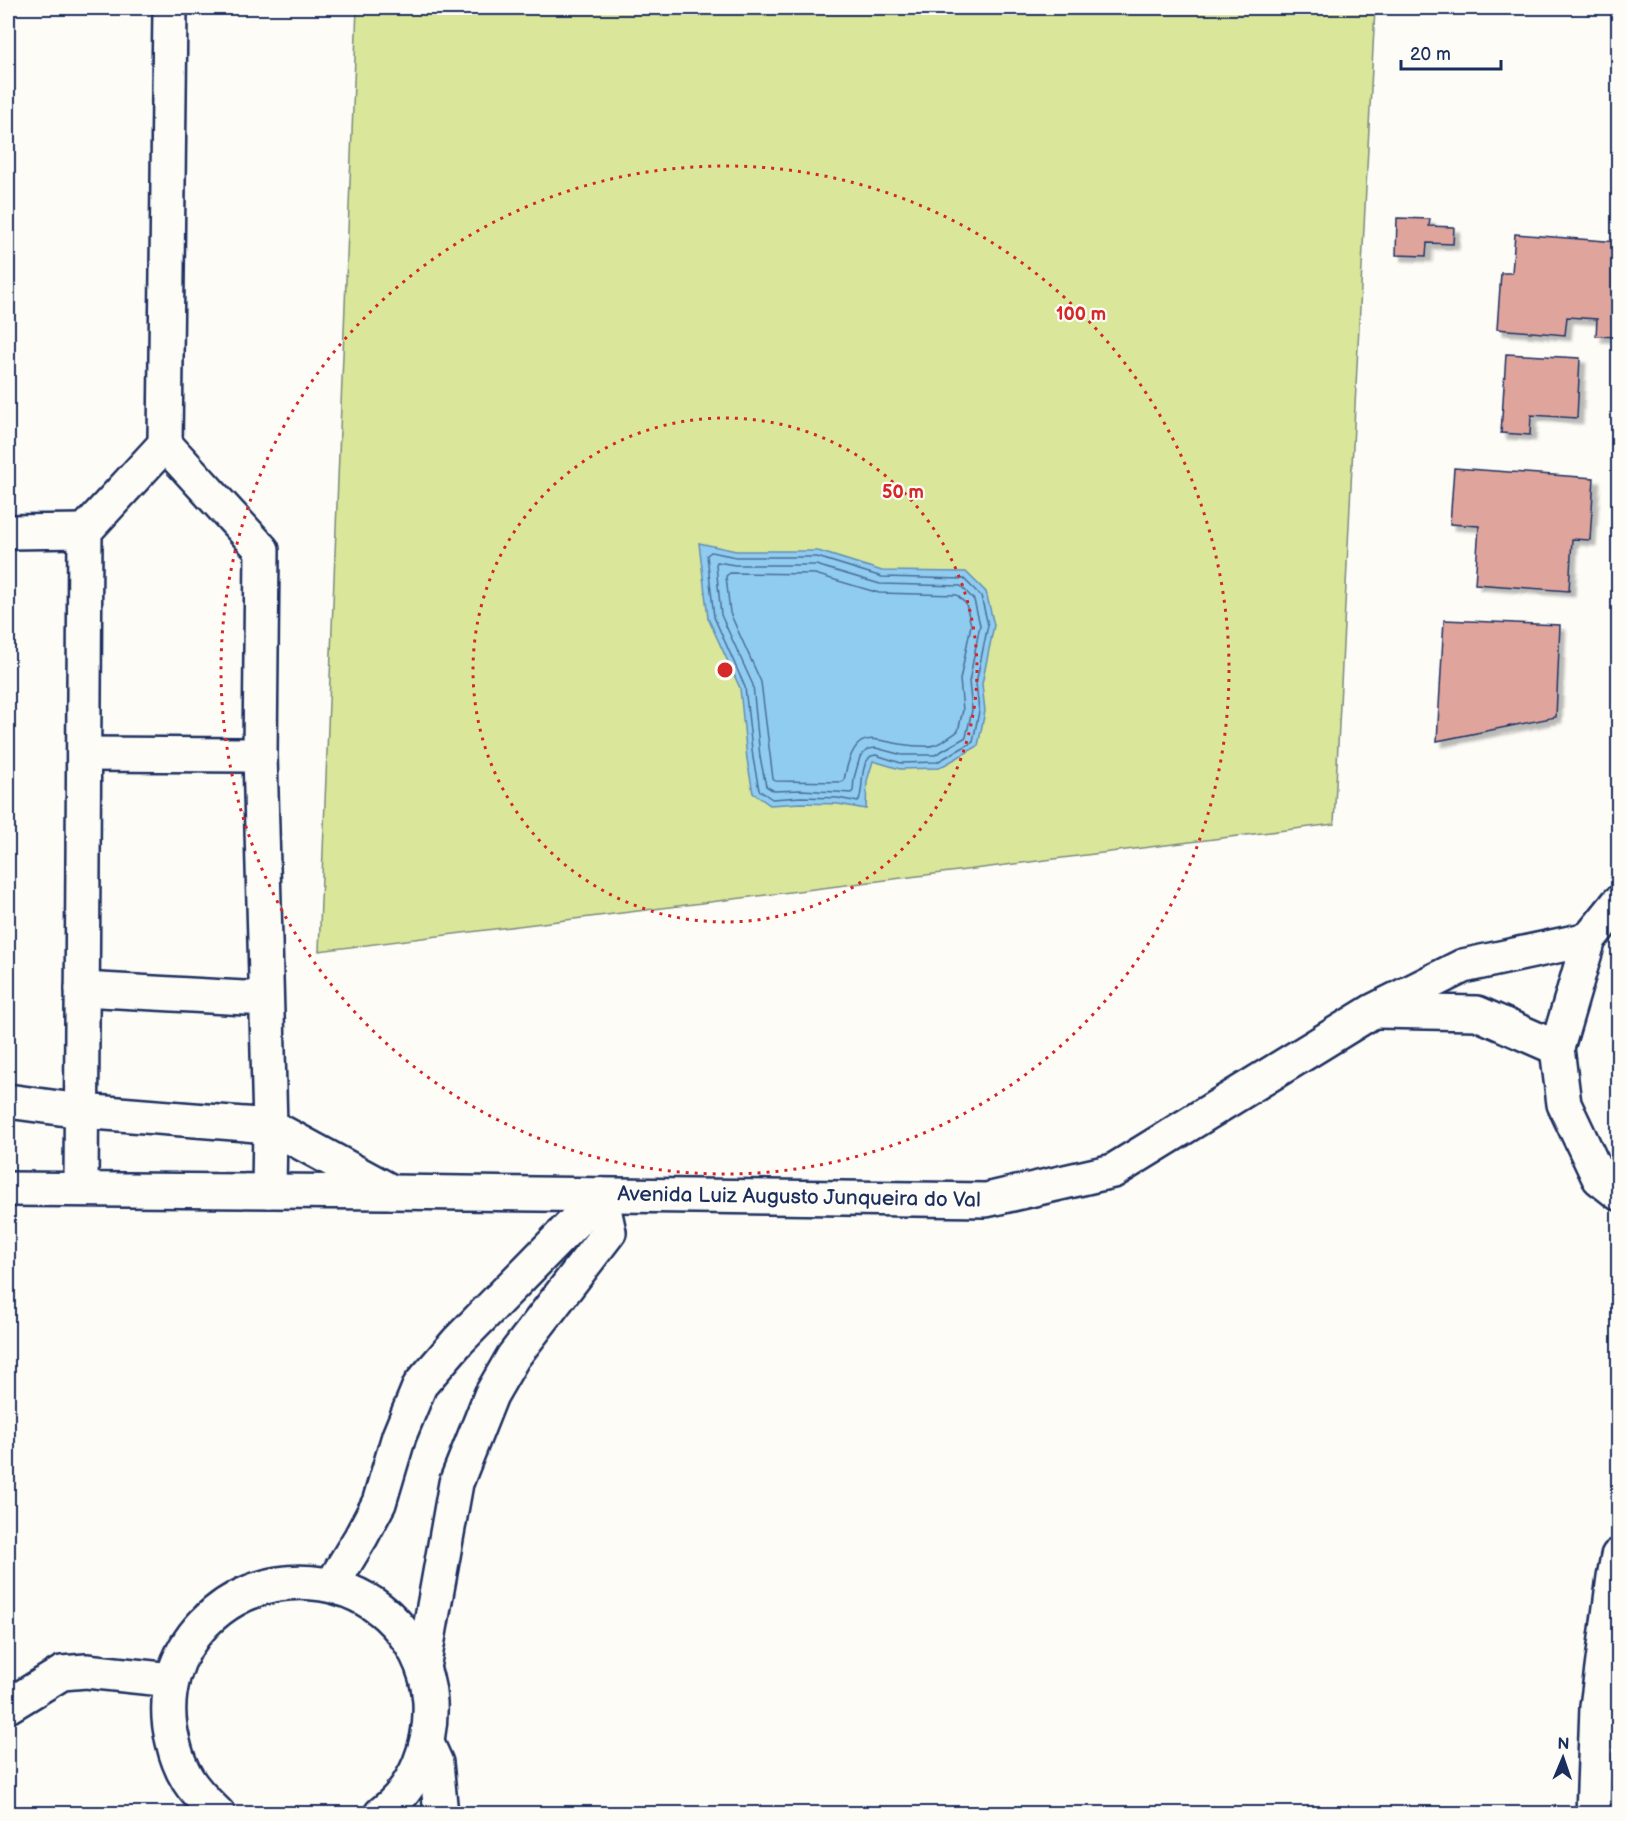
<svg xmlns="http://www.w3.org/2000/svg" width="1626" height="1821" font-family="'Balsamiq Sans',sans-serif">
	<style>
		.green { fill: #dae699; stroke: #7a8a7c; stroke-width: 1.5 }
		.water { fill: #90ccf0; stroke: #618db6; stroke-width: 1.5 }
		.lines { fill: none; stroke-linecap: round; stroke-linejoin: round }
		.shore { stroke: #4a6e98; stroke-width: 1.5 }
		.building { fill: #dfa59d; stroke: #1b2f5e; stroke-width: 1.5; filter: url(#shadow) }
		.minor-casing { stroke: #1b2f5e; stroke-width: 38 }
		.tertiary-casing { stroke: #1b2f5e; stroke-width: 38 }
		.secondary-casing { stroke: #1b2f5e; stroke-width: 38 }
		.minor { stroke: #fdfcf7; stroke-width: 33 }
		.tertiary { stroke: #fdfcf7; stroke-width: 33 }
		.secondary { stroke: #fdfcf7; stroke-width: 33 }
		.ring { fill: none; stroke: #d62828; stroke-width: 3; stroke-dasharray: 3 6 }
		.labels { text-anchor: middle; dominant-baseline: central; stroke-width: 4.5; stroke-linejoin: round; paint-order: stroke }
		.street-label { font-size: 21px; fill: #1b2f5e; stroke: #fdfcf7 }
		.centre { fill: #d62828; stroke: #fdfcf7; stroke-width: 3 }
		.ring-label { font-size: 18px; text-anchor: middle; font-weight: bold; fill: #d62828; stroke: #fdfcf7; stroke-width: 4.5; stroke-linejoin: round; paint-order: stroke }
	</style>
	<defs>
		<filter id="shadow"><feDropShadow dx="5.5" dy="5.5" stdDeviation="1.5" flood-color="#0004"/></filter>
	</defs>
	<rect width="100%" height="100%" fill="#fdfcf7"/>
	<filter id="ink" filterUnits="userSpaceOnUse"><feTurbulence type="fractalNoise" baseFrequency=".0167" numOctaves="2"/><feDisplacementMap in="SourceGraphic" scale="12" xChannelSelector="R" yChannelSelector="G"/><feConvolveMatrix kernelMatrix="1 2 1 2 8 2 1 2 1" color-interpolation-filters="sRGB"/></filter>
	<g filter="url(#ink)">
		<path class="green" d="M357,8h1018l-41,816 -1015,127z"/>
		<path class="water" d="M699,543l37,8h82l64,20 84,1 20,20 8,33 -12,59 3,27 -7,35 -39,22 -39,1 -27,-8 -6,20 -1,28 -28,-5 -37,-1 -31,2 -17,-12 -6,-34 -7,-71 -32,-70z"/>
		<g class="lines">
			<g class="shore">
				<path d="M711,552l25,5h81l65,20 82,2 17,17 7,29 -12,58 3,28 -6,31 -36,20 -36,1 -25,-8 -5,1c-13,12 -6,34 -13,46l-20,-4 -37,-1 -29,2 -13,-9 -6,-32 -8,-71 -31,-70 -7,-62z"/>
				<path d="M717,562l18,3h81l64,19 81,2 13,14 6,25 -11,57 3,28 -6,27 -31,18h-33l-26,-7 -8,1 -8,8 -6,21 -1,13 -2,2 -49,-3 -28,1 -8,-5 -6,-29 -7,-72 -32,-70 -5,-50z"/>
				<path d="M730,573l85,1 64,19 78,2 9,9 5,21 -11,55 3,30 -5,21c-7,5 -16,12 -24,14 -4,2 -10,1 -14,1 -43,0 -64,-29 -76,34l-2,2 -67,-1 -2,-2 -12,-97 -31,-69 -4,-37z"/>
			</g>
		</g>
		<g class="building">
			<path d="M1397,218l33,1 -1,7 25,1 -1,17 -26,-1 -1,13 -30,-1z"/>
			<path d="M1515,234l103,8v95l-22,-1 1,-17 -30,-2 -2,18 -68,-6 4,-56h11z"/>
			<path d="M1506,354l74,4 -3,60 -46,-3 -1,20 -29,-2z"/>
			<path d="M1454,468l140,10 -4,62 -18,-1 -3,52 -94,-7 4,-58 -29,-2z"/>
			<path d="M1444,620l116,5 -4,92 -119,24z"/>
		</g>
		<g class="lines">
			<g class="minor-casing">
				<g id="minor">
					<path d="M165,444l5,-436"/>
					<path d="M8,532l77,-1"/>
					<path d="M84,754l176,1"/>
					<path d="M1618,903l-29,36 -32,109 7,56 35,74 19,15"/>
					<path d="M82,989l183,10"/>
					<path d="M1378,1011l99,2 80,35"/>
					<path d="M81,1189l4,-658 80,-87 97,106 -2,205 10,371 -1,65"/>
					<path d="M392,1192l594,8 127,-29 260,-160 90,-45 126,-27"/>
					<path d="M332,1585l29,-48 18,-34 20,-67 21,-51 38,-44 143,-146"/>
					<path d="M423,1668l33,-185 35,-88 22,-38 96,-125 -8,-37"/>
					<path d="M8,1706l54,-33 24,-2 86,9"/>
					<path d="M427,1743l9,20 5,51"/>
					<path d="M218,1814c-11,-11 -22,-21 -30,-34 -7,-11 -12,-25 -15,-38 -24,-92 58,-173 149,-158 25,4 46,14 65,31 24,22 41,53 43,87 2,42 -14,86 -49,112"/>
				</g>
			</g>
			<g class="tertiary-casing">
				<g id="tertiary">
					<path d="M8,1101l73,10 189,15 122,66"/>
					<path d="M8,1189l379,3"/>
				</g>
			</g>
			<g class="secondary-casing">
				<path id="secondary" d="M1593,1814l4,-107 17,-130 4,-21"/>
			</g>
			<use href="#minor" class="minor"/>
			<use href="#tertiary" class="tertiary"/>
			<use href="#secondary" class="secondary"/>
		</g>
	</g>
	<g class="ring">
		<circle cx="725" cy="670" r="252"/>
		<circle cx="725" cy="670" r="504"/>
	</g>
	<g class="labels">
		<g class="street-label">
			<text transform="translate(799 1197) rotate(1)">Avenida Luiz Augusto Junqueira do Val</text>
		</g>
	</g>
	<circle cx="725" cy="670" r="9" class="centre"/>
	<g class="ring-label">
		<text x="1081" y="320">100 m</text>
		<text x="903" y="498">50 m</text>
	</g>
	<rect width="1626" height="1821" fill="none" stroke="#fdfcf7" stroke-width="30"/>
	<rect x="15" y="15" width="1596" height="1791" fill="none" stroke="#1b2f5e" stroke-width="2" filter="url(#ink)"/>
	<g transform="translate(1563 1758) rotate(2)" stroke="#fdfcf7" stroke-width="4.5" paint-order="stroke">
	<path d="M0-4.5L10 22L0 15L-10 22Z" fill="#1b2f5e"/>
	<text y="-9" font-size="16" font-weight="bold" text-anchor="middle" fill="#1b2f5e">N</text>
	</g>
	<path d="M1401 60v9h100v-9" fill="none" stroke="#1b2f5e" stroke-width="3"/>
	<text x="1410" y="60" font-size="18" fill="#1b2f5e" stroke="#fdfcf7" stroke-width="4.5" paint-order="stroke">20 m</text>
</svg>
